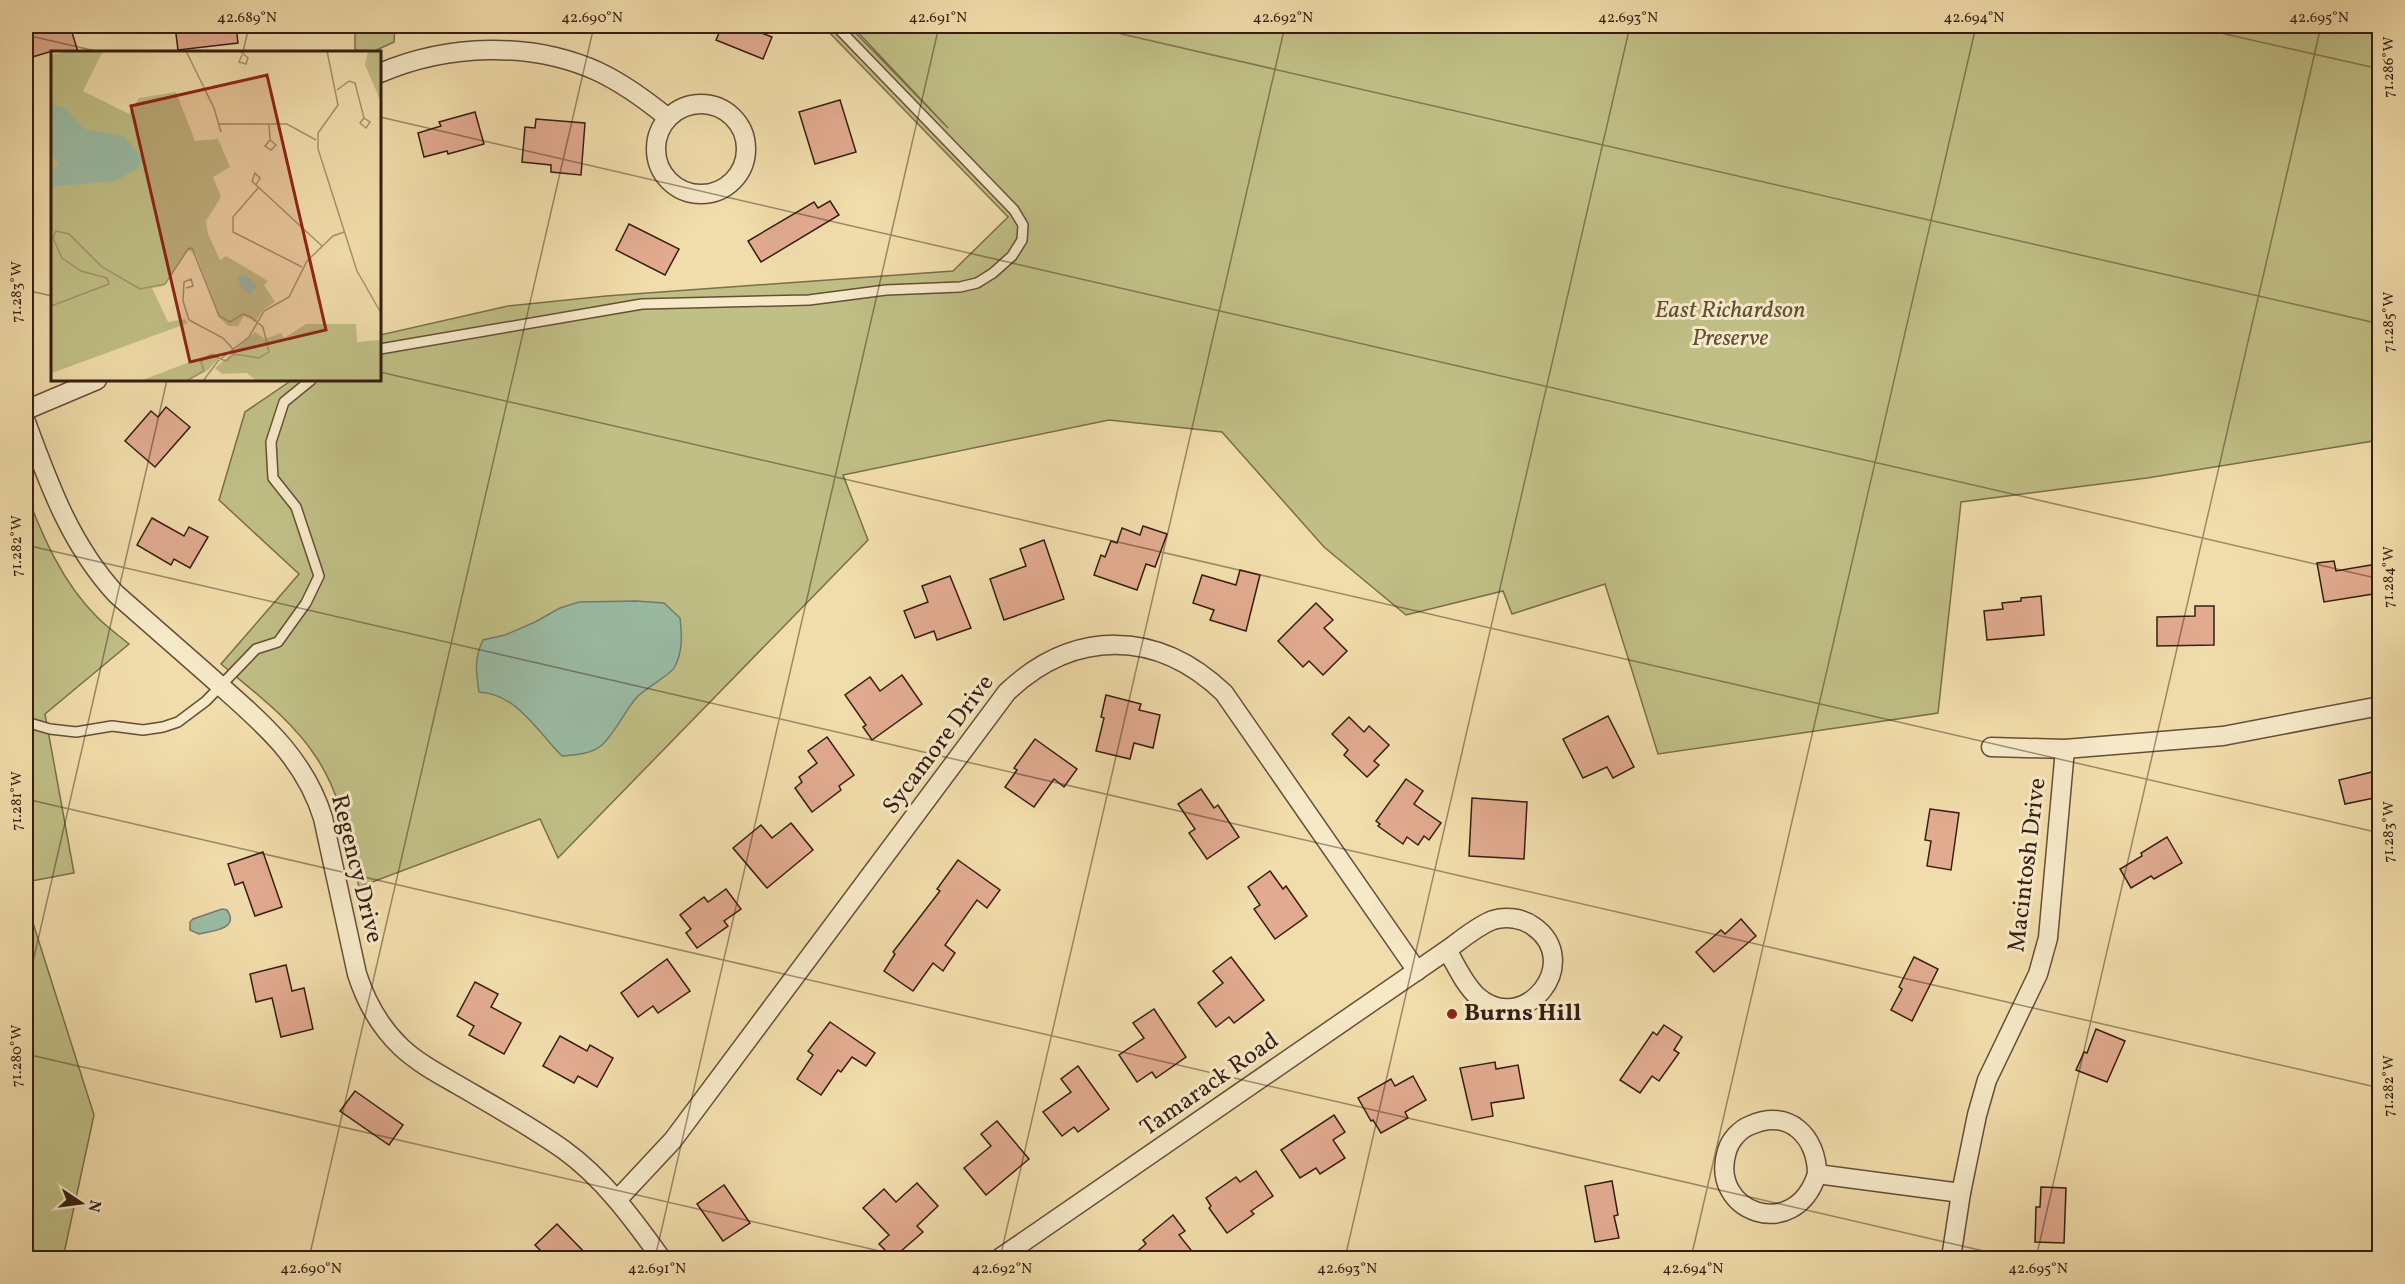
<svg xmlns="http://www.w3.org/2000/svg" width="2405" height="1284" font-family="Vollkorn,serif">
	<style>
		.green { fill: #c0bf85; stroke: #7b6e4c; stroke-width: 1.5 }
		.water { fill: #9bbca6; stroke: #737d6c; stroke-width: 1.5 }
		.building { fill: #e2ab90; stroke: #361e14; stroke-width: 1.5 }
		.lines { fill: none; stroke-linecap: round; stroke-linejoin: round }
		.lane-casing { stroke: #654e3a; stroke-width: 12 }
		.street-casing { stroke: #654e3a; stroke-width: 21 }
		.lane { stroke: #f6e9c8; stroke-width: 9 }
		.street { stroke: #f6e9c8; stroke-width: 18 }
		.ticks { fill: none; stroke: #361e14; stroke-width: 1.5; stroke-opacity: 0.45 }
		.poi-dot { fill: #8f2418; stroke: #f6e9c8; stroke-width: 2 }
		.labels { text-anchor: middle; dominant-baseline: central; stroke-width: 6; stroke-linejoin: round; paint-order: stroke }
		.park-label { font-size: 24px; font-style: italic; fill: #5f4e36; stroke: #f6e9c8 }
		.street-label { font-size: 24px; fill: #361e14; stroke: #f6e9c8 }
		.poi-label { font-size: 24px; font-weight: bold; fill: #361e14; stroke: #f6e9c8; text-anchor: start }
		.inset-road { fill: none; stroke: #a6916f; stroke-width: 1.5 }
		.view { fill: #8f2418; fill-opacity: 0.15; stroke: #8f2418; stroke-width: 3 }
		.inset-edge { fill: none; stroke: #361e14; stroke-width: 3 }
		.neatline { fill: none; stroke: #361e14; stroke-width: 2 }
		.ticks-label { font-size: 15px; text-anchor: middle; fill: #361e14 }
	</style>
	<rect width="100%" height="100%" fill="#f1ddab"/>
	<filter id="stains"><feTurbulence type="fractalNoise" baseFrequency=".00333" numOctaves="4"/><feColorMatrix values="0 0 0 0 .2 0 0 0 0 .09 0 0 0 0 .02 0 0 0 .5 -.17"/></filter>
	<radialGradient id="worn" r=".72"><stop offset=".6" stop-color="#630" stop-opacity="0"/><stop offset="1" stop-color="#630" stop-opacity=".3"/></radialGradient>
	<g class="green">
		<path d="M355,26h40l-1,16 -22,10h-17z"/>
		<path d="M823,26h26l99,102 -96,-102h1527v414l-232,38 -186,24 -23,211 -280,41 -53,-170 -93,30 -9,-23 -97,24 -82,-68 -102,-115 -113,-12 -266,55 25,65 -310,318 -18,-39 -181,68c-10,-44 -17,-92 -43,-130 -24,-37 -62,-65 -95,-93l78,-90 -80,-74 26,-88 47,-32h88v-45l128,-29 98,-10 347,-25 55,-54z"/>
		<path d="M26,493c17,44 36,89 71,124 10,10 21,18 32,27l-84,70 29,159 -48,9z"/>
		<path d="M26,901l68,214 -31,143h-37z"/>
	</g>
	<g class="water">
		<path d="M636,601l28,2 16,15c2,18 3,34 -6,50 -3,6 -28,20 -36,28 -14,15 -21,35 -36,49 -10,9 -27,10 -40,11 -25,-25 -45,-62 -83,-64 -3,-19 -5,-34 4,-52l22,-5 30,-13 25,-14 19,-6z"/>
		<path d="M222,909l5,1c13,19 -15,21 -28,24l-9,-4v-8l3,-3z"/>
	</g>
	<g class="building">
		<path d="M26,26h44l8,26h-29l-20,6 -3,-13z"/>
		<path d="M175,26h61l2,17 -60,7z"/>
		<path d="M722,26h22l28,11 -9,22 -47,-19z"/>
		<path d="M840,100l16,52 -41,12 -16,-52z"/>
		<path d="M475,112l9,32 -36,10 -1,-3 -23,6 -6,-24 23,-7 -2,-4z"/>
		<path d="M536,119l49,4 -4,52 -30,-3v-7l-29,-3 3,-35 10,1z"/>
		<path d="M830,201l9,14 -78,47 -13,-21 66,-39 4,6z"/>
		<path d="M629,224l50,25 -14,26 -49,-25z"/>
		<path d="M166,407l24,20 -35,40 -30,-26 26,-30 7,6z"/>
		<path d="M152,518l32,18 5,-9 19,10 -18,31 -16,-9 -3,6 -34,-20z"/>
		<path d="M1143,526l24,8 -12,33 -9,-3 -9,26 -43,-15 7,-20 4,2 6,-16 6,2 5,-15 18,7z"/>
		<path d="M1044,540l20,59 -60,21 -14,-41 36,-13 -6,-17z"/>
		<path d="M2334,561l2,10 41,-7 2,29 -55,9 -7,-39z"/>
		<path d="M1240,570l20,5 -14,56 -36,-11 4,-10 -21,-7 9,-28 34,10z"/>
		<path d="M950,576l21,52 -34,12 -3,-9 -19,7 -11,-27 24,-9 -6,-16z"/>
		<path d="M2041,596l3,39 -57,5 -3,-29 19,-2 -1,-6 19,-2v-3z"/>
		<path d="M1316,603l17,17 -9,8 23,23 -24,24 -14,-14 -6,6 -25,-26z"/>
		<path d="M2195,606h19v39l-57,1v-29l38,-1z"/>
		<path d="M902,675l20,29 -50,36 -9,-13 3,-2 -21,-30 25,-18 10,14z"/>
		<path d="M1106,695l35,9 -2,6 21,5 -7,33 -19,-5 -4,16 -34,-8 8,-33 -3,-1z"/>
		<path d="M1608,716l26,51 -21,11 -6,-11 -24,11 -20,-39z"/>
		<path d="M1349,717l15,15 5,-6 20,19 -15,16 5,4 -12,12 -23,-22 4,-5 -16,-16z"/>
		<path d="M827,737l27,38 -15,11 2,4 -29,22 -17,-24 7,-6 -3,-5 18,-14 -9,-12z"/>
		<path d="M1035,739l42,30 -13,18 -10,-8 -20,28 -29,-20 12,-17 -3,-2z"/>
		<path d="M2372,772l7,25 -34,7 -6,-24z"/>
		<path d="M1406,779l17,12 -9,13 27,19 -12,17 -5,-4 -6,9 -11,-8 -4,7 -25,-18 2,-2 -4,-3z"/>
		<path d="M1201,789l13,19 4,-3 21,32 -32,22 -18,-26 6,-4 -17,-25z"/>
		<path d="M1472,798l55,4 -3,57 -55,-3z"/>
		<path d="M1930,809l29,4 -8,57 -24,-4 4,-25 -6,-1z"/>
		<path d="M791,823l22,27 -46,38 -34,-40 28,-23 11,13z"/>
		<path d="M2167,837l15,26 -28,16 -3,-3 -20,12 -11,-19 22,-13 -1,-3z"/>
		<path d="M263,852l19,55 -27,9 -12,-34 -8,3 -7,-21z"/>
		<path d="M958,860l42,30 -13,18 -10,-8 -32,45 10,8 -12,18 -10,-8 -20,28 -29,-20 11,-17 -2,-2 47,-61 -3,-2z"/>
		<path d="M1270,871l13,18 3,-3 21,30 -32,23 -21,-30 6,-4 -12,-18z"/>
		<path d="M726,889l15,20 -17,12 4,5 -31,22 -11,-15 5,-4 -11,-14 24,-18 4,5z"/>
		<path d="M1741,919l15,17 -42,36 -18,-20 25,-22 4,4z"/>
		<path d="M1231,957l33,43 -30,23 -5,-6 -13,10 -18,-24 25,-20 -10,-12z"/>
		<path d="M1914,957l24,12 -26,52 -21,-11 11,-21 -3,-2z"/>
		<path d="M667,959l23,32 -32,22 -5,-7 -15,11 -17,-24z"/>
		<path d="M286,965l6,26 12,-3 9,41 -32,8 -9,-39 -16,4 -6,-28z"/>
		<path d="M475,982l23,12 -7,13 30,16 -17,31 -35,-19 5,-9 -17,-10z"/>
		<path d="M1154,1009l32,48 -30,21 -4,-6 -15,10 -18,-27 25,-17 -11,-15z"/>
		<path d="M830,1022l45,31 -9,13 -14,-9 -11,15 -3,-2 -17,25 -24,-16 16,-24 -5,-4z"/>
		<path d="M1664,1025l18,12 -8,13 5,3 -20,28 -7,-5 -12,17 -20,-13 33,-48 4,3z"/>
		<path d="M2096,1029l29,12 -18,41 -31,-12 8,-18 3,1z"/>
		<path d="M560,1036l27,15 3,-6 23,13 -16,29 -19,-11 -4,7 -31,-17z"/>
		<path d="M1495,1062l1,7 22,-4 6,33 -33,5 2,13 -21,4 -12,-52z"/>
		<path d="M1078,1066l31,43 -31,23 -4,-5 -12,9 -19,-24 28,-20 -10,-13z"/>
		<path d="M1413,1076l13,24 -21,12 3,6 -27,15 -8,-13 -2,1 -13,-23 33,-19 4,7z"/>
		<path d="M355,1091l48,34 -14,20 -49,-34z"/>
		<path d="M1334,1115l11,17 -12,8 12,18 -25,16 -4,-6 -16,10 -19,-28z"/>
		<path d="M997,1121l32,38 -43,36 -22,-27 27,-22 -10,-12z"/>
		<path d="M1256,1171l17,25 -22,15 3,3 -27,19 -18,-25 2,-2 -5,-8 30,-21 4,5z"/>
		<path d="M1612,1181l6,34 -4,1 5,22 -24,4 -10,-56z"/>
		<path d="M917,1183l21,23 -21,20 6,6 -30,26 -14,-14 10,-9 -26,-27 21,-19 12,13z"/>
		<path d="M724,1185l26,38 -27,18 -26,-37z"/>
		<path d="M2041,1187l25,1 -2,55 -29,-1 1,-35h4z"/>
		<path d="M1173,1215l12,16 -6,4 12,15 -11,8h-51l17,-14 -3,-4z"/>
		<path d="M557,1224l33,34h-42l-13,-13z"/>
	</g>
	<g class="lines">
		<g class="lane-casing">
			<g id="lane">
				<path d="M380,349l262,-45 167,-4 77,-10 74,-3 17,-4 16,-10 19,-17 10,-16 1,-15 -9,-15 -178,-184"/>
				<path d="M26,722l24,7 26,3 36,-6 31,4 20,-3 15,-5 28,-21 50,-52 22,-7 28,-39 13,-27 -23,-69 -23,-29 -2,-36 13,-40 27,-22"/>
			</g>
		</g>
		<g class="street-casing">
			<g id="street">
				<path d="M380,73c68,-29 151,-32 219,-1 25,12 47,28 69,46"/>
				<circle cx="701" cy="149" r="45"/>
				<path d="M26,410l71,-30"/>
				<path d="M26,422c23,62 44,122 90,172 30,26 60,53 90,79 49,44 97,80 117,145l34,156c9,28 23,53 44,73 17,16 38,27 57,38 36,21 72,41 106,65 39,28 69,69 97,108"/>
				<path d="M1991,747l74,2 158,-13 157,-30"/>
				<path d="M1817,1174c-22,70 -109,38 -90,-23 3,-11 13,-22 24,-26 38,-17 66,12 66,49l144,19"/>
				<path d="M617,1200l56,-60 334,-448c67,-63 150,-63 217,1l193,278"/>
				<path d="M1000,1258l447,-308c14,-10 30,-24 46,-30 13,-4 29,-2 40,6 52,36 -9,112 -56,70 -13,-12 -21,-31 -30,-46"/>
				<path d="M1951,1258l10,-65 16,-78 10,-35 51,-106 10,-36 17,-189"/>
			</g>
		</g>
		<use href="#lane" class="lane"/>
		<use href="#street" class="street"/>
	</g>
	<path class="ticks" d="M1087,26l1293,298M2190,26l190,43M26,35l74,17M243,52l6,-26M380,117l2000,462M26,290l26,6M380,372l2000,461M26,545l2354,543M26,799l1988,459M26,992l141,-612M26,1054l884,204M309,1258l285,-1232M655,1258l284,-1232M1000,1258l285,-1232M1345,1258l285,-1232M1691,1258l285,-1232M2036,1258l285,-1232"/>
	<circle class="poi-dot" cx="1452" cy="1014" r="6"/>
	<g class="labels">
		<g class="park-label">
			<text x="1730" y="311">East Richardson<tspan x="1730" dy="28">Preserve</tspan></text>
		</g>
		<g class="street-label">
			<text transform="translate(939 745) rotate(-53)">Sycamore Drive</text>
			<text transform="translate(2028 865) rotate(-83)">Macintosh Drive</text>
			<text transform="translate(356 869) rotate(76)">Regency Drive</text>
			<text transform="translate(1210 1085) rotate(-35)">Tamarack Road</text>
		</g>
		<g class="poi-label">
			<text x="1464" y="1014">Burns Hill</text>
		</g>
	</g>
	<g transform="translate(51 51)">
		<rect width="330" height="330" fill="#f1ddab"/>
		<path d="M19,0h33l-20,40 46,23 10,-16 37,-6 19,49 23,-2 12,28 -17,10 8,20 -15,24 2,13 12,26 6,-4 42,25 -4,4 11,17 -12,8 -8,12 -11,-6 -6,10h-10l-9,-9 -23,-63 -8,-4 -24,36 -12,2 16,34 17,-3 3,4 -136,50 -1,8v-326zM317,0h13v51l-16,-37zM255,273h50l1,18 24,-2v41h-124l-10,-8 -25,1 -7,-6 40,-36 10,7 16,-6 3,5zM162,302l7,4 -12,13 -20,11h-48z" fill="#c0bf85"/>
		<path d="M0,53l14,4 19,21 40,7 19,23 -6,10 -22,12 -64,6v-16l8,-7 -8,-9zM192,223l14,10 -7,11 -10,-9 -2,-10z" fill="#9bbca6"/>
		<path class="inset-road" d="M135,0l28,57 7,24M189,0l8,7 -2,6 -7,-2 3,-7M276,0l11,54 -20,28v16l39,122 24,42M286,39l12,-9 6,2 9,35 6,4 -4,6 -6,-5 4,-5M168,73h68l29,16M218,73l1,16 -5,6 6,4 5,-5 -6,-5M205,134l4,-7 -5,-5 -3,8 4,4 66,61M207,137l-25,29v15l69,35M135,237l7,-2 -2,-7 -7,3 -1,19 6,19 34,18 10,11M0,255l58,-22 -2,-6 -26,-7 -19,-13 -9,-20 3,-7 13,3 33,33 38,22 25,-5 23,-35 4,-1 27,68 11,6 13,-8 8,3 12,10 6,25 -10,6 -25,-4 -8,7 -16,-6 -9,7 3,9 -18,10M152,330l15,-20 31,-24 15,-26 25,-14 18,-36 26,-25 11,-4"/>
		<path class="view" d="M216,24l59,255 -136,32 -59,-256z"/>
		<rect width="330" height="330" class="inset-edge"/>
	</g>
	<rect width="2405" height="1284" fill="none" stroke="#f1ddab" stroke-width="66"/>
	<g transform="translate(81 1203) rotate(103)" stroke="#f6e9c8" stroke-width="4.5" paint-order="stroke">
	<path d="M0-4.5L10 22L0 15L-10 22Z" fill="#361e14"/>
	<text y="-9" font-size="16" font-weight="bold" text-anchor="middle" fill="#361e14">N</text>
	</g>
	<rect x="33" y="33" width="2339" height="1218" class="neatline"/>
	<g class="ticks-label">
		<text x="247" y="22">42.689°N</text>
		<text x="592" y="22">42.690°N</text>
		<text x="938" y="22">42.691°N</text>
		<text x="1283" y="22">42.692°N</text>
		<text x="1628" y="22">42.693°N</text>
		<text x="1974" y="22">42.694°N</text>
		<text x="2319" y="22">42.695°N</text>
		<text transform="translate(2388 67) rotate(-90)" y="5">71.286°W</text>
		<text transform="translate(16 292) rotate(-90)" y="5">71.283°W</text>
		<text transform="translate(2388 322) rotate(-90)" y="5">71.285°W</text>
		<text transform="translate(16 546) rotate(-90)" y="5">71.282°W</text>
		<text transform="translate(2388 577) rotate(-90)" y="5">71.284°W</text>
		<text transform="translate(16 801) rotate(-90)" y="5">71.281°W</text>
		<text transform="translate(2388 832) rotate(-90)" y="5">71.283°W</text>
		<text transform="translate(16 1056) rotate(-90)" y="5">71.280°W</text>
		<text transform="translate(2388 1086) rotate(-90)" y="5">71.282°W</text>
		<text x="311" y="1273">42.690°N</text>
		<text x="657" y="1273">42.691°N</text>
		<text x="1002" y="1273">42.692°N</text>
		<text x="1347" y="1273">42.693°N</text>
		<text x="1693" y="1273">42.694°N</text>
		<text x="2038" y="1273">42.695°N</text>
	</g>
	<rect width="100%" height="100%" filter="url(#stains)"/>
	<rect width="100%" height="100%" fill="url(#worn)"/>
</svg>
